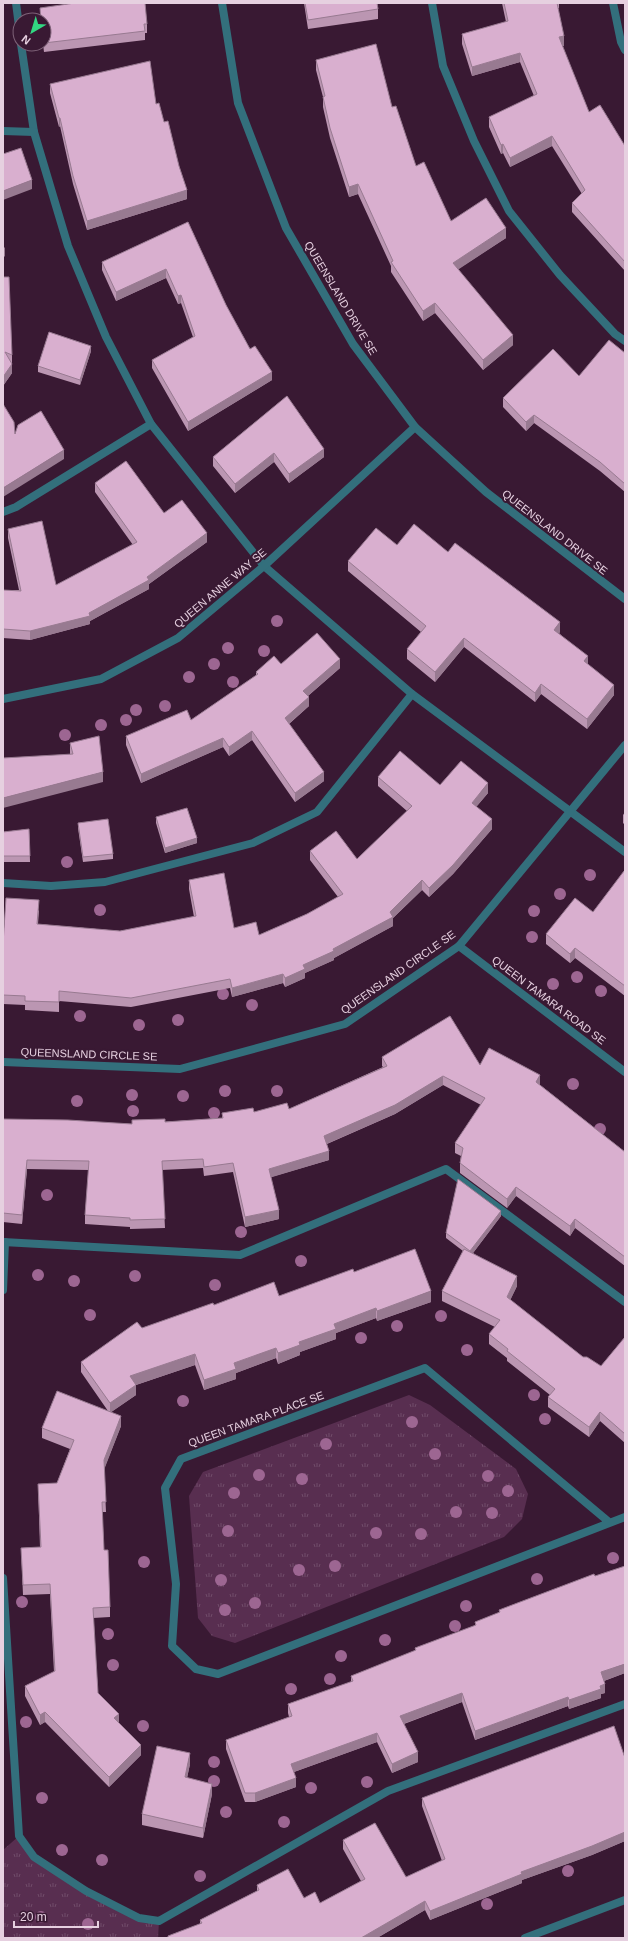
<svg xmlns="http://www.w3.org/2000/svg" width="628" height="1941" font-family="Arial,sans-serif">
	<style>
		.park { fill: url(#park-tufts) }
		.lines { fill: none; stroke-linecap: round; stroke-linejoin: round }
		.service { stroke: #336f7c; stroke-width: 8 }
		.minor { stroke: #336f7c; stroke-width: 8 }
		.tertiary { stroke: #336f7c; stroke-width: 8 }
		.tree { fill: #9d6692 }
		.wall { fill: #bb96b2 }
		.shaded-wall { fill: #987a91 }
		.building { fill: #d9afcf; stroke: #987a91 }
		.labels { text-anchor: middle; dominant-baseline: central; stroke-width: 4; stroke-linejoin: round; paint-order: stroke }
		.street-label { font-size: 11px; fill: #e6d0e0; stroke: #391933 }
	</style>
	<defs>
		<pattern id="park-tufts" width="24" height="20" patternUnits="userSpaceOnUse"><rect width="24" height="20" fill="#582e50"/><path d="M3 7l-1-3M5 7V3M7 7l1-3M15 17l-1-3M17 17v-4M19 17l1-3" fill="none" stroke="#704b69"/></pattern>
	</defs>
	<rect width="100%" height="100%" fill="#391933"/>
	<g class="park">
		<path d="M409,1395l21,10 86,64 12,25 -6,25 -18,18 -269,106 -23,-7 -14,-18 -9,-122 14,-24z"/>
		<path d="M19,1836l15,21 105,61 20,3 -1,17h-155v-88z"/>
	</g>
	<g class="lines">
		<g class="service">
			<path d="M16,3l4,31"/>
			<path d="M432,3l11,63 31,75 35,70 51,64 55,59 10,7"/>
			<path d="M21,44l13,88 34,114 38,91 45,87 113,142 148,128 213,158"/>
			<path d="M3,131l31,1"/>
			<path d="M3,512l13,-5 135,-83"/>
			<path d="M3,883l48,3 54,-4 148,-39 64,-31 95,-118"/>
			<path d="M3,1242l237,13 206,-86 179,133"/>
			<path d="M3,1290l2,-48"/>
			<path d="M3,1578l16,258 15,21 52,34 53,27 20,3 229,-130 237,-87"/>
		</g>
		<g class="minor">
			<path d="M613,3l8,39 4,8"/>
			<path d="M3,699l98,-20 77,-41 86,-72 151,-139"/>
			<path d="M459,946l166,126"/>
			<path d="M3,1062l177,7 165,-45 114,-78 166,-201"/>
			<path d="M609,1522l-184,-154 -244,91 -16,29 11,96 -4,62 24,23 22,5 407,-157"/>
			<path d="M525,1938l100,-38"/>
		</g>
		<path class="tertiary" d="M222,3l16,100 48,125 67,116 62,83 71,65 139,107"/>
	</g>
	<g class="tree">
		<circle cx="277" cy="621" r="6"/>
		<circle cx="228" cy="648" r="6"/>
		<circle cx="264" cy="651" r="6"/>
		<circle cx="214" cy="664" r="6"/>
		<circle cx="189" cy="677" r="6"/>
		<circle cx="233" cy="682" r="6"/>
		<circle cx="165" cy="706" r="6"/>
		<circle cx="136" cy="710" r="6"/>
		<circle cx="126" cy="720" r="6"/>
		<circle cx="101" cy="725" r="6"/>
		<circle cx="65" cy="735" r="6"/>
		<circle cx="67" cy="862" r="6"/>
		<circle cx="590" cy="875" r="6"/>
		<circle cx="560" cy="894" r="6"/>
		<circle cx="100" cy="910" r="6"/>
		<circle cx="534" cy="911" r="6"/>
		<circle cx="532" cy="937" r="6"/>
		<circle cx="577" cy="977" r="6"/>
		<circle cx="553" cy="984" r="6"/>
		<circle cx="601" cy="991" r="6"/>
		<circle cx="223" cy="994" r="6"/>
		<circle cx="252" cy="1005" r="6"/>
		<circle cx="80" cy="1016" r="6"/>
		<circle cx="178" cy="1020" r="6"/>
		<circle cx="139" cy="1025" r="6"/>
		<circle cx="573" cy="1084" r="6"/>
		<circle cx="225" cy="1091" r="6"/>
		<circle cx="277" cy="1091" r="6"/>
		<circle cx="132" cy="1095" r="6"/>
		<circle cx="183" cy="1096" r="6"/>
		<circle cx="77" cy="1101" r="6"/>
		<circle cx="133" cy="1111" r="6"/>
		<circle cx="214" cy="1113" r="6"/>
		<circle cx="600" cy="1129" r="6"/>
		<circle cx="47" cy="1195" r="6"/>
		<circle cx="241" cy="1232" r="6"/>
		<circle cx="301" cy="1261" r="6"/>
		<circle cx="38" cy="1275" r="6"/>
		<circle cx="135" cy="1276" r="6"/>
		<circle cx="74" cy="1281" r="6"/>
		<circle cx="215" cy="1285" r="6"/>
		<circle cx="90" cy="1315" r="6"/>
		<circle cx="441" cy="1316" r="6"/>
		<circle cx="397" cy="1326" r="6"/>
		<circle cx="361" cy="1338" r="6"/>
		<circle cx="467" cy="1350" r="6"/>
		<circle cx="534" cy="1395" r="6"/>
		<circle cx="183" cy="1401" r="6"/>
		<circle cx="545" cy="1419" r="6"/>
		<circle cx="412" cy="1422" r="6"/>
		<circle cx="326" cy="1444" r="6"/>
		<circle cx="435" cy="1454" r="6"/>
		<circle cx="259" cy="1475" r="6"/>
		<circle cx="488" cy="1476" r="6"/>
		<circle cx="302" cy="1479" r="6"/>
		<circle cx="508" cy="1491" r="6"/>
		<circle cx="234" cy="1493" r="6"/>
		<circle cx="456" cy="1512" r="6"/>
		<circle cx="492" cy="1513" r="6"/>
		<circle cx="228" cy="1531" r="6"/>
		<circle cx="376" cy="1533" r="6"/>
		<circle cx="421" cy="1534" r="6"/>
		<circle cx="613" cy="1558" r="6"/>
		<circle cx="144" cy="1562" r="6"/>
		<circle cx="335" cy="1566" r="6"/>
		<circle cx="299" cy="1570" r="6"/>
		<circle cx="537" cy="1579" r="6"/>
		<circle cx="221" cy="1580" r="6"/>
		<circle cx="22" cy="1602" r="6"/>
		<circle cx="255" cy="1603" r="6"/>
		<circle cx="466" cy="1606" r="6"/>
		<circle cx="225" cy="1610" r="6"/>
		<circle cx="455" cy="1626" r="6"/>
		<circle cx="108" cy="1634" r="6"/>
		<circle cx="385" cy="1640" r="6"/>
		<circle cx="341" cy="1656" r="6"/>
		<circle cx="113" cy="1665" r="6"/>
		<circle cx="330" cy="1679" r="6"/>
		<circle cx="291" cy="1689" r="6"/>
		<circle cx="26" cy="1722" r="6"/>
		<circle cx="143" cy="1726" r="6"/>
		<circle cx="214" cy="1762" r="6"/>
		<circle cx="214" cy="1781" r="6"/>
		<circle cx="367" cy="1782" r="6"/>
		<circle cx="311" cy="1788" r="6"/>
		<circle cx="42" cy="1798" r="6"/>
		<circle cx="226" cy="1812" r="6"/>
		<circle cx="284" cy="1822" r="6"/>
		<circle cx="62" cy="1850" r="6"/>
		<circle cx="102" cy="1860" r="6"/>
		<circle cx="568" cy="1871" r="6"/>
		<circle cx="200" cy="1876" r="6"/>
		<circle cx="487" cy="1904" r="6"/>
		<circle cx="41" cy="1917" r="6"/>
		<circle cx="88" cy="1924" r="6"/>
	</g>
	<g class="wall">
		<path d="M304,3h73l1,6v10l-70,10z"/>
		<path d="M502,3h57v5h-1l6,38h-2l27,66 36,34v125l-53,-59v-9l10,-9 -30,-48 -42,21 -7,-14 -2,1 -12,-27v-10l45,-21 -14,-34 -48,14 -10,-32v-10l44,-12z"/>
		<path d="M40,8l107,16v9h-2v7l-101,12 -1,-8h1v-24h-4z"/>
		<path d="M316,60l76,47 24,59 35,55 55,17 -48,31 55,76 -30,25 -48,-57 -12,8 -32,-49v-6l-33,-72 -9,3 -19,-59 -7,-31v-10l-7,-27z"/>
		<path d="M50,84l106,20 8,18 23,77 -100,31 -14,-46 -13,-58 -1,1 -9,-34z"/>
		<path d="M188,222l38,83 24,44 22,31 -84,51 -36,-63v-8l41,-23 -12,-34 -3,1 -12,-26 -50,23 -14,-31v-8z"/>
		<path d="M3,277l9,78v18l-9,13z"/>
		<path d="M91,351l-11,34 -42,-13v-6z"/>
		<path d="M625,353v139l-25,-21 -66,-48 -8,8 -23,-24v-9l76,-22z"/>
		<path d="M287,396l37,61 -35,26 -15,-21 -39,31 -22,-27v-9z"/>
		<path d="M95,483l69,30 43,29 -58,42v5l-59,32v3l-60,16 -27,-2v-48h16l-11,-52v-9l48,56 77,-40 -38,-53z"/>
		<path d="M397,545l51,7 112,80 -1,1 29,32 26,30 -27,34 -46,-35 -6,8 -71,-55 -29,35 -28,-23v-10l14,-17 -73,-61v-10z"/>
		<path d="M281,664l59,4 -32,28 1,10 -20,18 35,57 -29,21 -43,-62 -23,16 -6,-9 -82,36 -15,-38v-9l65,-16 65,-44v-4z"/>
		<path d="M70,743l33,39 -33,-28z"/>
		<path d="M378,777l110,16 -12,14 16,22 -39,45 -24,23 -7,-7 -29,28v8l-59,32v2l-29,13v5l-20,9 -2,-4 -51,14 -2,-9 -99,19 -72,-6v11l-34,-2v-5l-22,-1v-60l36,-34 -1,14 82,7 74,-14 -5,-28v-9l45,48 25,7 48,-21 31,-17 -28,-37v-9l47,8 50,-48 -29,-25z"/>
		<path d="M625,812v13l-2,-2v-8z"/>
		<path d="M156,817l41,26 -32,10 -9,-30z"/>
		<path d="M78,823l35,31v5l-30,3 -5,-34z"/>
		<path d="M29,829l1,33h-27v-30z"/>
		<path d="M625,872v124l-50,-38 -5,5 -24,-19v-10l47,-22z"/>
		<path d="M382,1057l98,8 60,19v1l85,67v114l-50,-38 -5,8 -54,-40 -9,12 -47,-35v-10l1,-7 -6,-3v-10l26,-38 -38,-20 -48,29 -68,30 2,16 -58,17 8,42 -34,8 -12,-55 -29,4 -1,-8 -41,2 3,58 -35,1v-2l-45,-3v-9l4,-45 -62,-1 -5,55 -19,-2v-103l129,5 90,-6v-5l32,-1 35,-3 94,-42 -1,-1z"/>
		<path d="M501,1216l-28,37 44,33 -7,14 73,57 18,9 24,-29v106l-25,-22 -11,16 -41,-30v-10l2,-2 -43,-34v-3l-18,-14v-10l6,-7 -53,-26v-10l21,-40 -17,-13v-5z"/>
		<path d="M354,1272l77,30 -54,19 -1,-3 -40,15v6l-36,13v3l-22,9 -2,-6 -40,15v6l-32,11 -9,-25 -59,20v10l-25,17 10,14 -17,43 2,43h-4l2,38 6,57v10l-17,1 5,75 43,62 -32,32 -64,-65 -5,3 -15,-29v-10l29,-14 -4,-78 -27,1 -2,-47 19,-1 -2,-63 19,-1 13,-34 -28,-11v-10l66,-17 -27,-39v-10l61,-34 72,-23 65,-9z"/>
		<path d="M499,1610l126,63 -21,8 1,12 -4,1v4l-32,11 -1,-3 -93,34 -13,-38 -58,22 14,38 -26,11 -15,-31 -83,30 2,15 -41,15h-10l-19,-53v-9l63,-23 -1,-4v-9l63,-22v-6l64,-25v-3l60,-22v-4l24,-9z"/>
		<path d="M625,1758v83l-33,14 -70,25v3l-92,37 -5,-10 -48,28h-209v-2l32,-12v-4l57,-29v-6l63,18 41,-22 -18,-32v-9l63,37 36,-16 -20,-55v-8z"/>
		<path d="M190,1764l-3,14 25,16 -9,44 -61,-13v-11z"/>
	</g>
	<g class="shaded-wall">
		<path d="M564,36v10l-5,1v-10z"/>
		<path d="M520,53v9l-48,14v-9z"/>
		<path d="M59,118h1v8l-1,1z"/>
		<path d="M552,136v10l-42,21v-9z"/>
		<path d="M503,144v9l-2,1v-9z"/>
		<path d="M32,180v9l-29,11v-9z"/>
		<path d="M358,184v10l-9,3v-10z"/>
		<path d="M187,190v9l-100,31v-9z"/>
		<path d="M506,228v10l-53,35v-10z"/>
		<path d="M5,247v9l-2,2v-9z"/>
		<path d="M166,269v9l-50,23v-9z"/>
		<path d="M181,295v8l-3,1v-8z"/>
		<path d="M435,303v10l-12,8v-10z"/>
		<path d="M513,335v10l-30,25v-10z"/>
		<path d="M91,346v5l-11,34v-5z"/>
		<path d="M12,364v9l-9,13v-9z"/>
		<path d="M272,372v8l-84,51v-9z"/>
		<path d="M534,415v8l-8,8v-9z"/>
		<path d="M324,449v8l-35,26v-9z"/>
		<path d="M64,450v9l-61,38v-9z"/>
		<path d="M274,453v9l-39,31v-9z"/>
		<path d="M207,533v9l-58,42v5l-59,32v3l-60,16v-9l59,-18 58,-36z"/>
		<path d="M560,622v10l-6,8v-10z"/>
		<path d="M464,638v9l-29,35v-10z"/>
		<path d="M588,656v9l-4,-4z"/>
		<path d="M340,659v9l-37,32v-9z"/>
		<path d="M541,684v10l-6,8v-9z"/>
		<path d="M614,685v10l-27,34v-10z"/>
		<path d="M309,697v9l-24,21v-9z"/>
		<path d="M252,731v9l-23,16v-9z"/>
		<path d="M223,738v9l-82,36v-9z"/>
		<path d="M103,772v10l-100,26v-10z"/>
		<path d="M324,772v9l-29,21v-9z"/>
		<path d="M488,783v10l-16,19v-9z"/>
		<path d="M492,819v10l-39,45 -24,23v-9z"/>
		<path d="M197,838v5l-32,10v-5z"/>
		<path d="M422,880v10l-29,28v8l-59,32v2l-29,13v5l-20,9v-9l18,-13 30,-16 57,-37z"/>
		<path d="M575,948v10l-5,5v-9z"/>
		<path d="M283,974v9l-51,14v-9z"/>
		<path d="M540,1075v9l-4,8v-10z"/>
		<path d="M443,1076v9l-48,29 -71,31v-9z"/>
		<path d="M329,1151v9l-60,18v-9z"/>
		<path d="M27,1160v9l-5,55v-9z"/>
		<path d="M516,1187v9l-9,12v-9z"/>
		<path d="M279,1210v9l-34,8v-10z"/>
		<path d="M501,1211v5l-31,41v-6z"/>
		<path d="M575,1219v9l-5,8v-10z"/>
		<path d="M517,1276v10l-10,21v-10z"/>
		<path d="M431,1291v11l-54,19v-10z"/>
		<path d="M376,1308v10l-40,15v6l-36,13v3l-22,9v-11l56,-29z"/>
		<path d="M276,1348v10l-40,15v6l-32,11v-10l30,-17z"/>
		<path d="M195,1354v11l-65,22v-11z"/>
		<path d="M136,1385v10l-26,18v-10z"/>
		<path d="M600,1412v9l-11,16v-10z"/>
		<path d="M121,1416v10l-17,44v-10z"/>
		<path d="M625,1664v9l-24,9v-10z"/>
		<path d="M605,1684v9l-4,1v4l-32,11v-9z"/>
		<path d="M462,1693v9l-62,23v-9z"/>
		<path d="M568,1697v9l-93,34v-9z"/>
		<path d="M45,1712v10l-5,3v-10z"/>
		<path d="M119,1714v9l-5,-5z"/>
		<path d="M377,1733v9l-86,31v-9z"/>
		<path d="M141,1745v10l-32,32v-10z"/>
		<path d="M418,1752v10l-26,11v-9z"/>
		<path d="M190,1753v11l-5,23v-10z"/>
		<path d="M296,1778v9l-41,15v-9z"/>
		<path d="M212,1784v10l-9,44v-10z"/>
		<path d="M625,1832v9l-33,14 -70,25v3l-92,37v-9l91,-39z"/>
		<path d="M425,1901v9l-48,28h-16z"/>
	</g>
	<g class="building">
		<path d="M75,3h70l2,21h-3l1,7 -101,12v-23h-3l-1,-12z"/>
		<path d="M305,3h72l1,6 -70,11z"/>
		<path d="M504,3h53l7,33 -5,1 30,75 11,-7 25,41v116l-53,-59 13,-13 -33,-54 -42,22 -7,-14 -2,1 -12,-28 48,-23 -17,-41 -48,14 -10,-33 46,-13z"/>
		<path d="M376,44l16,63 4,-1 20,60 8,-4 27,59 35,-23 20,30 -53,35 60,72 -30,25 -48,-57 -12,8 -32,-49 2,-1 -35,-77 -9,3 -19,-59 -7,-31 2,-1 -9,-36z"/>
		<path d="M150,61l6,43 3,-1 5,19 4,-1 11,45 8,24 -100,31 -14,-45 -13,-58h-1l-9,-34z"/>
		<path d="M21,148l11,32 -29,11v-37z"/>
		<path d="M188,222l38,83 24,44 5,-3 17,26 -84,50 -36,-62 43,-24 -14,-41 -3,1 -12,-27 -50,23 -14,-30z"/>
		<path d="M3,277h6l3,78 -7,-3 7,12 -9,13z"/>
		<path d="M49,332l42,14 -11,34 -42,-14z"/>
		<path d="M609,340l16,13v131l-25,-22 -66,-47 -8,7 -23,-24 50,-49 26,27z"/>
		<path d="M287,396l37,53 -35,25 -15,-21 -39,31 -22,-27z"/>
		<path d="M3,404l11,18 1,12 3,-9 23,-14 23,39 -61,38z"/>
		<path d="M126,461l38,52 18,-13 25,33 -60,44 2,3 -60,33 1,3 -60,15 -27,-2v-39l18,1 -13,-62 34,-8 14,64 81,-43 -42,-59z"/>
		<path d="M414,524l34,28 7,-9 105,79 -6,8 34,26 -4,5 30,24 -27,34 -46,-35 -6,9 -71,-55 -29,34 -28,-23 19,-23 -78,-65 28,-33 21,17z"/>
		<path d="M317,633l23,26 -37,32 6,6 -24,21 39,54 -29,21 -43,-62 -23,16 -6,-9 -82,36 -15,-38 61,-26 4,10 67,-46 -2,-2 18,-16 7,8z"/>
		<path d="M99,736l4,36 -100,26v-40l70,-4 -3,-11z"/>
		<path d="M400,751l40,34 21,-24 27,22 -16,20 20,16 -39,46 -24,23 -7,-8 -32,32 3,5 -60,32 1,2 -31,14 2,4 -20,9 -2,-4 -51,14 -2,-9 -99,19 -72,-7v11l-34,-1v-5l-22,-1v-51l3,-46 33,2 -2,24 83,7 76,-15 -7,-36 35,-7 10,55 22,-6 3,13 48,-21 36,-20 -33,-43 26,-20 21,28 55,-53 -34,-29z"/>
		<path d="M187,808l10,30 -32,10 -9,-31z"/>
		<path d="M108,819l5,35 -30,3 -5,-34z"/>
		<path d="M29,829l1,27h-27v-24z"/>
		<path d="M624,871l1,1v114l-50,-38 -5,6 -24,-20 29,-36 18,14z"/>
		<path d="M450,1016l30,49 9,-17 51,27 -4,7 89,70v105l-50,-38 -5,7 -54,-39 -9,12 -47,-36 3,-15 -8,-5 30,-45 -42,-22 -48,29 -71,31 5,15 -60,18 10,41 -34,7 -12,-54 -29,4 -1,-8 -41,2 3,58 -35,1v-2l-45,-3 4,-54 -62,-1 -5,55 -19,-2v-94l65,1 64,4v-4l33,-1v3l58,-4 -1,-5 31,-5 1,4 33,-9 2,6 98,-43 -5,-9z"/>
		<path d="M458,1179l43,32 -31,40 -24,-18z"/>
		<path d="M415,1249l16,42 -54,20 -1,-3 -42,16 2,5 -37,13 1,3 -22,8 -2,-5 -42,15 2,6 -32,11 -9,-26 -65,22 6,9 -26,18 -29,-41 56,-40 5,6 71,-25 1,2 60,-23 5,14 74,-27 1,3z"/>
		<path d="M464,1249l53,27 -10,21 76,60h4l14,9 24,-29v97l-25,-22 -11,15 -41,-30 7,-8 -48,-38 1,-2 -19,-15 11,-14 -58,-29z"/>
		<path d="M57,1391l64,25 -17,44 2,42h-4l2,48h4l2,57 -17,1 5,85 21,21 -5,4 27,27 -32,32 -64,-65 -5,3 -15,-29 30,-15 -5,-87 -27,1 -2,-37 20,-1 -3,-63 19,-1 17,-43 -32,-12z"/>
		<path d="M625,1566v98l-24,8 4,12 -5,2 1,3 -32,11 -1,-3 -93,34 -13,-38 -62,23 18,36 -26,12 -15,-31 -86,31 5,14 -41,15h-10l-19,-53 66,-24 -4,-12 65,-23 -2,-5 65,-26 -1,-2 61,-23 -1,-3 25,-10 -1,-2 95,-36 1,2z"/>
		<path d="M614,1726l11,32v74l-33,14 -71,26 1,2 -92,37 -5,-10 -64,37h-193v-2l34,-13 -2,-3 59,-30 -2,-5 31,-16 16,29 11,-6 5,11 45,-24 -22,-39 32,-17 31,54 39,-18 -23,-61z"/>
		<path d="M157,1746l33,7 -5,24 27,7 -9,44 -61,-14z"/>
	</g>
	<g class="labels">
		<g class="street-label">
			<text transform="translate(341 298) rotate(59)">QUEENSLAND DRIVE SE</text>
			<text transform="translate(555 532) rotate(38)">QUEENSLAND DRIVE SE</text>
			<text transform="translate(220 588) rotate(-40)">QUEEN ANNE WAY SE</text>
			<text transform="translate(398 972) rotate(-35)">QUEENSLAND CIRCLE SE</text>
			<text transform="translate(549 1000) rotate(37)">QUEEN TAMARA ROAD SE</text>
			<text transform="translate(89 1054) rotate(2)">QUEENSLAND CIRCLE SE</text>
			<text transform="translate(256 1419) rotate(-20)">QUEEN TAMARA PLACE SE</text>
		</g>
	</g>
	<rect width="628" height="1941" fill="none" stroke="#e6d0e0" stroke-width="8"/>
	<g transform="translate(32 32) rotate(218)"><circle r="19" fill="#391933" stroke="#7e6278"/>
	<path d="M0-3L7 15L0 10L-7 15Z" fill="#32d882"/>
	<text y="-6" font-size="11" font-weight="bold" text-anchor="middle" fill="#e6d0e0">N</text>
	</g>
	<path d="M14 1921v6h84v-6" fill="none" stroke="#e6d0e0" stroke-width="2"/>
	<text x="20" y="1921" font-size="12" fill="#e6d0e0" stroke="#391933" stroke-width="3" paint-order="stroke">20 m</text>
</svg>
